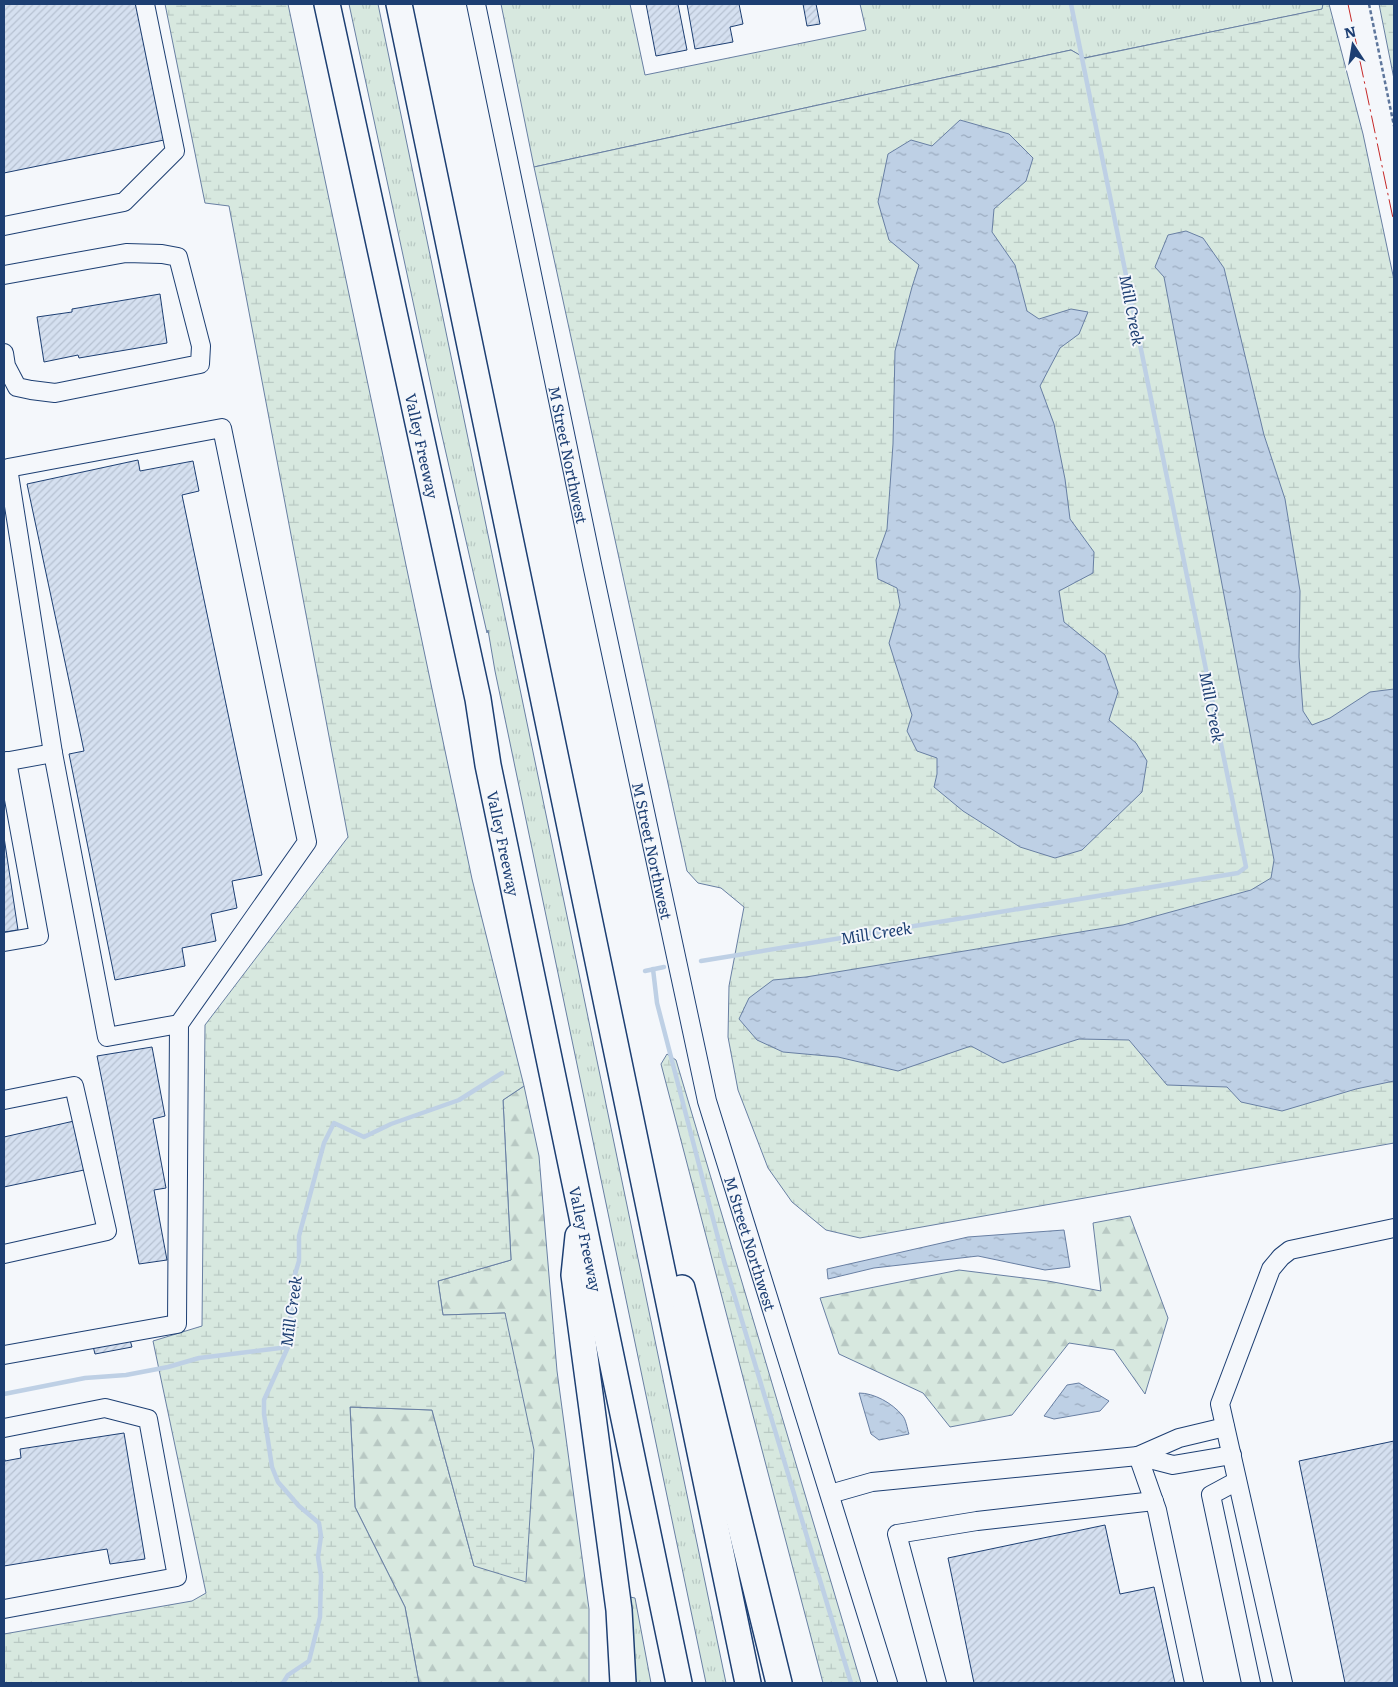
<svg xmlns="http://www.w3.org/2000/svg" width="1398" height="1687" font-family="Literata,serif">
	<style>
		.grass { fill: url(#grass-tufts); stroke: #687fa3 }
		.forest { fill: url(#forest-firs); stroke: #687fa3 }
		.wetland { fill: url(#wetland-marsh); stroke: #687fa3 }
		.water { fill: url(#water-ripples); stroke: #687fa3 }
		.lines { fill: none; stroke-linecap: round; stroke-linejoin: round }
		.stream { stroke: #bed0e5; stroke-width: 4.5 }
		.building { fill: url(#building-hatch); stroke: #1d3f73 }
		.minor-casing { stroke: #1d3f73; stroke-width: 20 }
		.highway-casing { stroke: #1d3f73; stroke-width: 28 }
		.path { stroke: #5e769c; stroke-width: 2.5; stroke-dasharray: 4 2.5; stroke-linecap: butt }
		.minor { stroke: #f4f7fb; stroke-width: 18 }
		.highway { stroke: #f4f7fb; stroke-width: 25 }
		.power { stroke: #c62828; stroke-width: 1; stroke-dasharray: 18 4 2.5 4; stroke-linecap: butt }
		.labels { text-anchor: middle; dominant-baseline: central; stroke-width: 4; stroke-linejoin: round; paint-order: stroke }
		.street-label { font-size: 15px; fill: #1d3f73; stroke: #f4f7fb }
		.water-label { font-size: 16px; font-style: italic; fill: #1d3f73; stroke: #f4f7fb }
	</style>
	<defs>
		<pattern id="grass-tufts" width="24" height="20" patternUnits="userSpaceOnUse" patternTransform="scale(1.25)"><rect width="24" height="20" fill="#d7e8df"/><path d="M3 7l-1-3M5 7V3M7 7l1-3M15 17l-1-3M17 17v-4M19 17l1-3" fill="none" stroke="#b8c8c3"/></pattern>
		<pattern id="forest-firs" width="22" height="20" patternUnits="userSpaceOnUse" patternTransform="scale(1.25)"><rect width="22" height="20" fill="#d7e8df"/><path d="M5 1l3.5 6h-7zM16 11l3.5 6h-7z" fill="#b8c8c3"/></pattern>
		<pattern id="wetland-marsh" width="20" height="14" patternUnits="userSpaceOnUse" patternTransform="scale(1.25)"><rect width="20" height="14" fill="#d7e8df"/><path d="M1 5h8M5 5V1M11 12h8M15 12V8" fill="none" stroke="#b8c8c3"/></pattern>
		<pattern id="water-ripples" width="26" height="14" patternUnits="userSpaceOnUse" patternTransform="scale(1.25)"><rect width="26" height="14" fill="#bed0e5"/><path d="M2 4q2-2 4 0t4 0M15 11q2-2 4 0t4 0" fill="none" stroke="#9aaabe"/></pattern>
		<pattern id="building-hatch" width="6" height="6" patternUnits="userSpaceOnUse" patternTransform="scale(1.25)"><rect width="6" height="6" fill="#d5e0f0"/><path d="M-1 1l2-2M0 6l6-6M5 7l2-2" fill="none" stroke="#b6c1d1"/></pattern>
	</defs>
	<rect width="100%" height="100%" fill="#f4f7fb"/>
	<g class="grass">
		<path d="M349,4h29l348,1679h-20l-211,-1012 -7,-41 -1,3 -49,-215z"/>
		<path d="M501,4h129l15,71 221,-45 -6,-26h463v5l-239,49 -13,-8 -537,117z"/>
		<path d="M630,1597l5,1 16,85h-16z"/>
	</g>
	<g class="forest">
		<path d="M524,1086l15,70 18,215 32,238v74h-170l-14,-76 -50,-100 -5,-100 82,3 42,156 31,-253 -62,2 -5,-34 73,-21 -8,-160z"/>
		<path d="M1130,1216l38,102 -23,76 -31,-44 -45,-7 -57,72 -62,12 -27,-34 -84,-39 -19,-56 139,-28 89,11 53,10 -8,-68z"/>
	</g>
	<g class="wetland">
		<path d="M165,4h123l184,875 52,207 -21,14 8,160 -73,21 5,34 62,-2 29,137 -8,132 -52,-16 -42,-156 -82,-3 5,100 50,100 14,76h-415v-49l188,-33 14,-8 -53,-252 49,-15 3,-301 143,-188 -119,-631 -24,-3z"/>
		<path d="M1323,4h6l34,130 31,146v863l-534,95 -34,-8 -34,-28 -24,-34 -30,-78 -10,-53 1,-51 15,-79 -23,-19 -23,-5 -11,-12 -153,-704 537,-117 14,8 237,-49z"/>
		<path d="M1379,4h15v75z"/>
		<path d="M667,1054l9,6 185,623h-38l-162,-619z"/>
	</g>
	<g class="water">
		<path d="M960,120l49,14 24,24 -7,23 -32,28 -2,23 23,33 12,46 12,8 32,-10 17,3 -9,22 -19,14 -20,38 14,38 11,55 5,40 24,33 -1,21 -34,18 5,31 41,33 13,37 -9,28 27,23 11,18 -5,31 -60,58 -27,8 -35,-11 -57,-36 -29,-24 3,-13v-16l-20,-7 -10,-20 5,-16 -23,-72 11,-38 -3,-17 -19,-9 -2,-19 11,-31 6,-85 2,-93 17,-64 7,-22 -30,-25 -11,-38 10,-48 23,-14 21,6z"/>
		<path d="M1186,231l17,7 21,30 40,167 21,64 15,92 -1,66 4,54 9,14 18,-7 40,-26 24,-3v392l-38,8 -74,22 -41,-9 -14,-15 -60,-2 -38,-45 -50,-1 -76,24 -32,-17 -73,25 -60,-14 -55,-5 -26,-12 -18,-21 10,-21 24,-18 33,-3 317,-52 128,-35 20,-12 3,-18 -110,-583 -9,-10 13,-32z"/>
		<path d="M1064,1230l6,37 -25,3 -67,-14 -104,12 -46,11 -1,-10 141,-32z"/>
		<path d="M1079,1383l30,18 -9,10 -46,8 -10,-3 23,-31z"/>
		<path d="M859,1393c15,0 33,10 43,22 4,4 5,13 7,19l-30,6 -8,-6z"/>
	</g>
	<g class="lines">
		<g class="stream">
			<path d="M701,961l537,-88 8,-6 -175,-863"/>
			<path d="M653,969l4,34 67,258 127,422"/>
			<path d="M645,971l19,-4"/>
			<path d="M4,1394l81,-16 41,-3 42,-8 31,-9 89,-11"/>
			<path d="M283,1683l5,-8 21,-14 11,-44 1,-41 -3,-19 3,-21 -2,-13 -20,-17 -21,-24 -6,-15 -8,-53v-14l24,-53 5,-66 6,-20v-25l25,-93 10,-20 30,14 27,-13 68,-24 43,-27"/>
		</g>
	</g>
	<g class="building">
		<path d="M4,4h132l28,136 -160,33z"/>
		<path d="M646,4h32l9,46 -31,6z"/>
		<path d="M687,4h52l4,20 -13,3 3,15 -38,7z"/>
		<path d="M803,4h13l4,20 -13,2z"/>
		<path d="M160,294l7,49 -88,15 -1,-3 -34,7 -7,-45 35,-5v-3z"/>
		<path d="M138,460l2,11 53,-10 6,30 -17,4 80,380 -30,6 5,27 -26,6 5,27 -34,7 3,18 -70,14 -46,-226 15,-3 -57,-267z"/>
		<path d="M4,837l14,93 -14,2z"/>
		<path d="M152,1047l13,69 -12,3 13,69 -12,2 13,70 -28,4 -42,-208z"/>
		<path d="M74,1121l10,49 -80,17v-50z"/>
		<path d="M130,1340l2,7 -37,7 -2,-8z"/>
		<path d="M124,1433l21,126 -35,5 -3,-15 -103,17v-110l1,5 16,-3 -1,-9z"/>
		<path d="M1394,1441v242h-49l-46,-222z"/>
		<path d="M1105,1525l15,69 34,-7 21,96h-201l-26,-125z"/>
	</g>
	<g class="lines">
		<g class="minor-casing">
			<g id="minor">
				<path id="s1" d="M476,4l117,565 114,532 181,582"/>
				<path d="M4,226l120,-24 51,-51 -30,-147"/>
				<path d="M4,275l122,-22 36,1 16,3 23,89 -1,18 -145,29 -24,-3 -14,-3 -11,-21 -2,-13"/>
				<path d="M222,428l85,414 -128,182 -72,13 -54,-284 -45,-285z"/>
				<path d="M4,762l49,-9"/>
				<path d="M4,942l35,-6 -32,-175"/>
				<path d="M4,1100l70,-14 33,145 -103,23"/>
				<path d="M4,1355l173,-31 2,-300"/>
				<path d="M4,1428l101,-20 43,11 29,158 -173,32"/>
				<path d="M1138,1456l19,54 37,173"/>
				<path d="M1138,1456l35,9 59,-10"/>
				<path d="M1237,1481l-26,14 40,188"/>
				<path d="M830,1494l42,-12 266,-26 41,-18 46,-11"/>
				<path d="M937,1683l-40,-149 80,-13 177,-20"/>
				<path d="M1283,1683l-63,-279 51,-135 10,-12 9,-7 104,-22"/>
			</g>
		</g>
		<g class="highway-casing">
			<g id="highway">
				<path id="s2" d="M327,4l151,695 10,66 191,918"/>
				<path d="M399,4l349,1679"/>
				<path d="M578,1236l-4,39 45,335 4,73"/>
				<path d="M682,1288l97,395"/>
			</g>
		</g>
		<path class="path" d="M1369,4l25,122"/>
		<use href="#minor" class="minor"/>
		<use href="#highway" class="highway"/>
		<path class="power" d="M1348,4l46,219"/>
	</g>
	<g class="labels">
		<g class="street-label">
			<text stroke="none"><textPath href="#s2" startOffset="452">Valley Freeway</textPath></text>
			<text stroke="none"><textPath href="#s1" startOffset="460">M Street Northwest</textPath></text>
			<text stroke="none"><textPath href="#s2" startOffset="858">Valley Freeway</textPath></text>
			<text stroke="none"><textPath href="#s1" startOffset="865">M Street Northwest</textPath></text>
			<text stroke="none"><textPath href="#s2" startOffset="1262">Valley Freeway</textPath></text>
			<text stroke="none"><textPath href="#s1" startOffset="1270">M Street Northwest</textPath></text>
		</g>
		<g class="water-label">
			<text transform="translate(1133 310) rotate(79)">Mill Creek</text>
			<text transform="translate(1213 707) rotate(79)">Mill Creek</text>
			<text transform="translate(876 932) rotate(-9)">Mill Creek</text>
			<text transform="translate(290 1311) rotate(-82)">Mill Creek</text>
		</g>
	</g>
	<rect width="1398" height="1687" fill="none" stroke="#1d3f73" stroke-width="10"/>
	<g transform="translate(1353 45) rotate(348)" stroke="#f4f7fb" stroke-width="4" paint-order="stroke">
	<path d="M0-4L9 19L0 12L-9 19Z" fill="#1d3f73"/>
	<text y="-8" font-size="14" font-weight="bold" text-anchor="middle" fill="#1d3f73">N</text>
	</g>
</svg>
